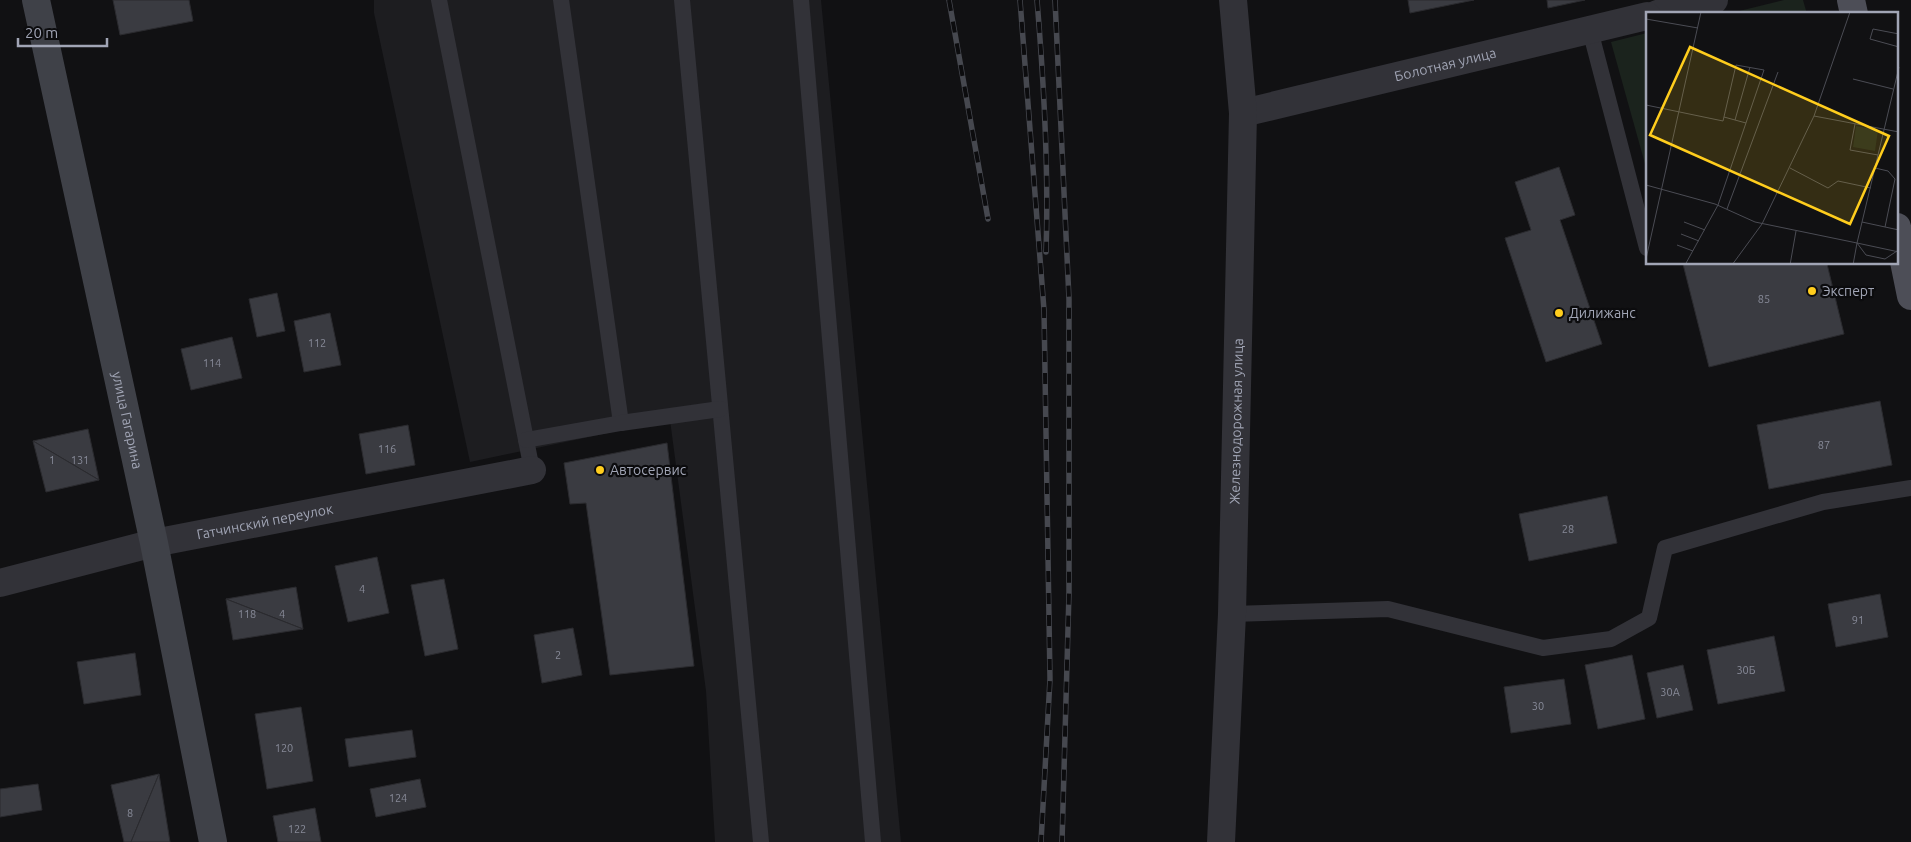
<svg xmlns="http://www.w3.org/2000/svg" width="1911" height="842" font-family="Ubuntu,sans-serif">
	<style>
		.built { fill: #1d1d20 }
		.green { fill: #1b231d }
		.building { fill: #3a3b41; stroke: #2b2b2f }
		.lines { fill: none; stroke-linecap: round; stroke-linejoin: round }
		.lane { stroke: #323238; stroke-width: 16 }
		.street { stroke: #323238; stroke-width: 28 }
		.secondary { stroke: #3f4148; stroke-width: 28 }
		.primary { stroke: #4d4e57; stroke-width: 28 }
		.rail-casing { stroke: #46484f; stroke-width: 5.5 }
		.rail { stroke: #0c0c0e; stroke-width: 4; stroke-dasharray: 11; stroke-linecap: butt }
		.poi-dot { fill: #ffcd1d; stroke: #0c0c0e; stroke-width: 2 }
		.labels { text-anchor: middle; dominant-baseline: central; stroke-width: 4.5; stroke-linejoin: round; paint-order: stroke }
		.number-label { font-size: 11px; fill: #878a98 }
		.street-label { font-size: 14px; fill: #a1a5b5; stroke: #0c0c0e }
		.poi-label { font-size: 14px; fill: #a1a5b5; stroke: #0c0c0e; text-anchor: start }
		.inset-road { fill: none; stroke: #4b4c54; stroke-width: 1 }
		.view { fill: #ffcd1d; fill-opacity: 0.15; stroke: #ffcd1d; stroke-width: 2.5 }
		.inset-edge { fill: none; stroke: #a1a5b5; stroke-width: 2.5 }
	</style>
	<rect width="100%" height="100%" fill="#111113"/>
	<path class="built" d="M374,0h447l80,842h-186l-9,-151 -36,-271 -200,42 -96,-449z"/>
	<g class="green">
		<path d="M1784,0h19l4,14h-80z"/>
		<path d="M1647,33v138l-36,-129z"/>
	</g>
	<g class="building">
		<path d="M113,0h76l4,21 -73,14z"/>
		<path d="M1408,0h66l-64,13z"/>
		<path d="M1547,0h38l-37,8z"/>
		<path d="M1559,167l16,48 -15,5 42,124 -56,18 -41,-124 26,-8 -16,-48z"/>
		<path d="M1683,264h144l17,70 -135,33z"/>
		<path d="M277,293l8,38 -28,6 -8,-38z"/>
		<path d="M330,313l11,52 -37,7 -10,-51z"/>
		<path d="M232,337l10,41 -51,12 -10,-41z"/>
		<path d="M1880,401l12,64 -123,24 -12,-64z"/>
		<path d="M408,425l7,40 -49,9 -7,-40z"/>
		<path d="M88,429l11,51 -66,-39z"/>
		<path d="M33,441l66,39 -53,12z"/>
		<path d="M667,443l27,223 -84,9 -24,-172 -16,1 -6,-41z"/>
		<path d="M1607,496l10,47 -88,18 -10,-47z"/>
		<path d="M377,557l12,56 -41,9 -13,-56z"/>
		<path d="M444,579l14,70 -33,7 -14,-71z"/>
		<path d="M296,587l7,42 -77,-30z"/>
		<path d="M1880,594l8,43 -52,10 -8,-43z"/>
		<path d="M226,599l77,30 -70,11z"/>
		<path d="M573,628l9,47 -40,8 -8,-48z"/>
		<path d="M1774,636l11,55 -67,13 -11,-54z"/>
		<path d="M135,653l6,42 -57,9 -7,-42z"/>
		<path d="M1632,655l13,64 -47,10 -13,-64z"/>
		<path d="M1683,665l10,45 -36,8 -10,-45z"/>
		<path d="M1564,679l7,45 -60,9 -7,-46z"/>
		<path d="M301,707l12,74 -46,8 -12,-75z"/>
		<path d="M412,730l4,27 -67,10 -4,-28z"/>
		<path d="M159,774l-28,68h-7l-13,-57z"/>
		<path d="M159,774l11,68h-39z"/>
		<path d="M420,779l6,28 -50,10 -6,-28z"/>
		<path d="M38,784l4,26 -42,7v-28z"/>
		<path d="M315,808l6,34h-43l-5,-26z"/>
	</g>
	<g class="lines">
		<g class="lane">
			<path d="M439,0l93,470"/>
			<path d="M561,0l60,423"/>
			<path d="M682,0l79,842"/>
			<path d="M801,0l72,842"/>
			<path d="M1590,30l57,218"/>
			<path d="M526,440l95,-17 99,-14"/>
			<path d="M1232,614l156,-5 155,39 68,-9 38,-21 16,-70 158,-46 88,-14"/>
		</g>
		<g class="street">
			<path d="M1657,14l57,-14"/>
			<path id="s1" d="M1243,113l404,-97"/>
			<path id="s2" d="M0,583l154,-40 378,-73"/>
			<path id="s3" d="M1221,842l11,-228 11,-501 -10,-113"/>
		</g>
		<path class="secondary" id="s4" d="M36,0l118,543 59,299"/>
		<g class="primary">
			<path d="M1851,0l3,14"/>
			<path d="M1897,227l14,69"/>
		</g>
		<g class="rail-casing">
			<g id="rail">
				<path d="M949,0l39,219"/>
				<path d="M1020,0l24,310 6,369 -9,163"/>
				<path d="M1037,0c7,84 12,168 9,252"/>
				<path d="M1055,0l14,299v294l-7,249"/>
			</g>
		</g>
		<use href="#rail" class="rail"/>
	</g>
	<g class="poi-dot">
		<circle cx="1812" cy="291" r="5"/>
		<circle cx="1559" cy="313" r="5"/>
		<circle cx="600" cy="470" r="5"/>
	</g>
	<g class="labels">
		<g class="number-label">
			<text x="1764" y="299">85</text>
			<text x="317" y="343">112</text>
			<text x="212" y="363">114</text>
			<text x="1824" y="445">87</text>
			<text x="387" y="449">116</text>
			<text x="52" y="460">1</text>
			<text x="80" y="460">131</text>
			<text x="1568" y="529">28</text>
			<text x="362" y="589">4</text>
			<text x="247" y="614">118</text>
			<text x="282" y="614">4</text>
			<text x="1858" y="620">91</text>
			<text x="558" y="655">2</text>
			<text x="1746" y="670">30Б</text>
			<text x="1670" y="692">30А</text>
			<text x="1538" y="706">30</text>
			<text x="284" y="748">120</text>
			<text x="398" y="798">124</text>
			<text x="130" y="813">8</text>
			<text x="297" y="829">122</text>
		</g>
		<g class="street-label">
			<text stroke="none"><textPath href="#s1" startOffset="208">Болотная улица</textPath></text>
			<text stroke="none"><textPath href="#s4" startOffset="430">улица Гагарина</textPath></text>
			<text stroke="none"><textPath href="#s3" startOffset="421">Железнодорожная улица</textPath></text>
			<text stroke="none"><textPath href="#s2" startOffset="272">Гатчинский переулок</textPath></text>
		</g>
		<g class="poi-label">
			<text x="1822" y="291">Эксперт</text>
			<text x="1569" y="313">Дилижанс</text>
			<text x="610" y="470">Автосервис</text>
		</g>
	</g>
	<g transform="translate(1646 12)">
		<rect width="252" height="252" fill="#111113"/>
		<path d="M210,114l22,4 -3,21 -22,-4z" fill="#1b231d"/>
		<path class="inset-road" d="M0,7l52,9M253,22l-26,-5 -3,10 29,8M253,55l-42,176 42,9M207,67l40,10M0,93l77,16 13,-56 28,5 -46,135 -33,60M168,104l85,16M78,105l22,6M89,108l15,-53M209,112l-5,26 28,5M144,156l38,20 10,-7 33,7M229,156l13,3 7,8 -10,48M0,173l69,19 40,18 102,21M81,197l51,-137M38,210l21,8M216,210l37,8M35,222l18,7M211,231l9,12 19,4 12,-8M31,233l16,6M0,247l55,-247M86,253l30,-41 52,-108 36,-104M144,253l6,-34M207,253l4,-22"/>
		<path class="view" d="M44,35l199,89 -39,88 -200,-89z"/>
		<rect width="252" height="252" class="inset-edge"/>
	</g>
	<path d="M18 38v8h89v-8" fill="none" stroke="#a1a5b5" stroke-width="2.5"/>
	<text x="25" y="38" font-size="15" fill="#a1a5b5" stroke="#0c0c0e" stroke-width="4" paint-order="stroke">20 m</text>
</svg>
